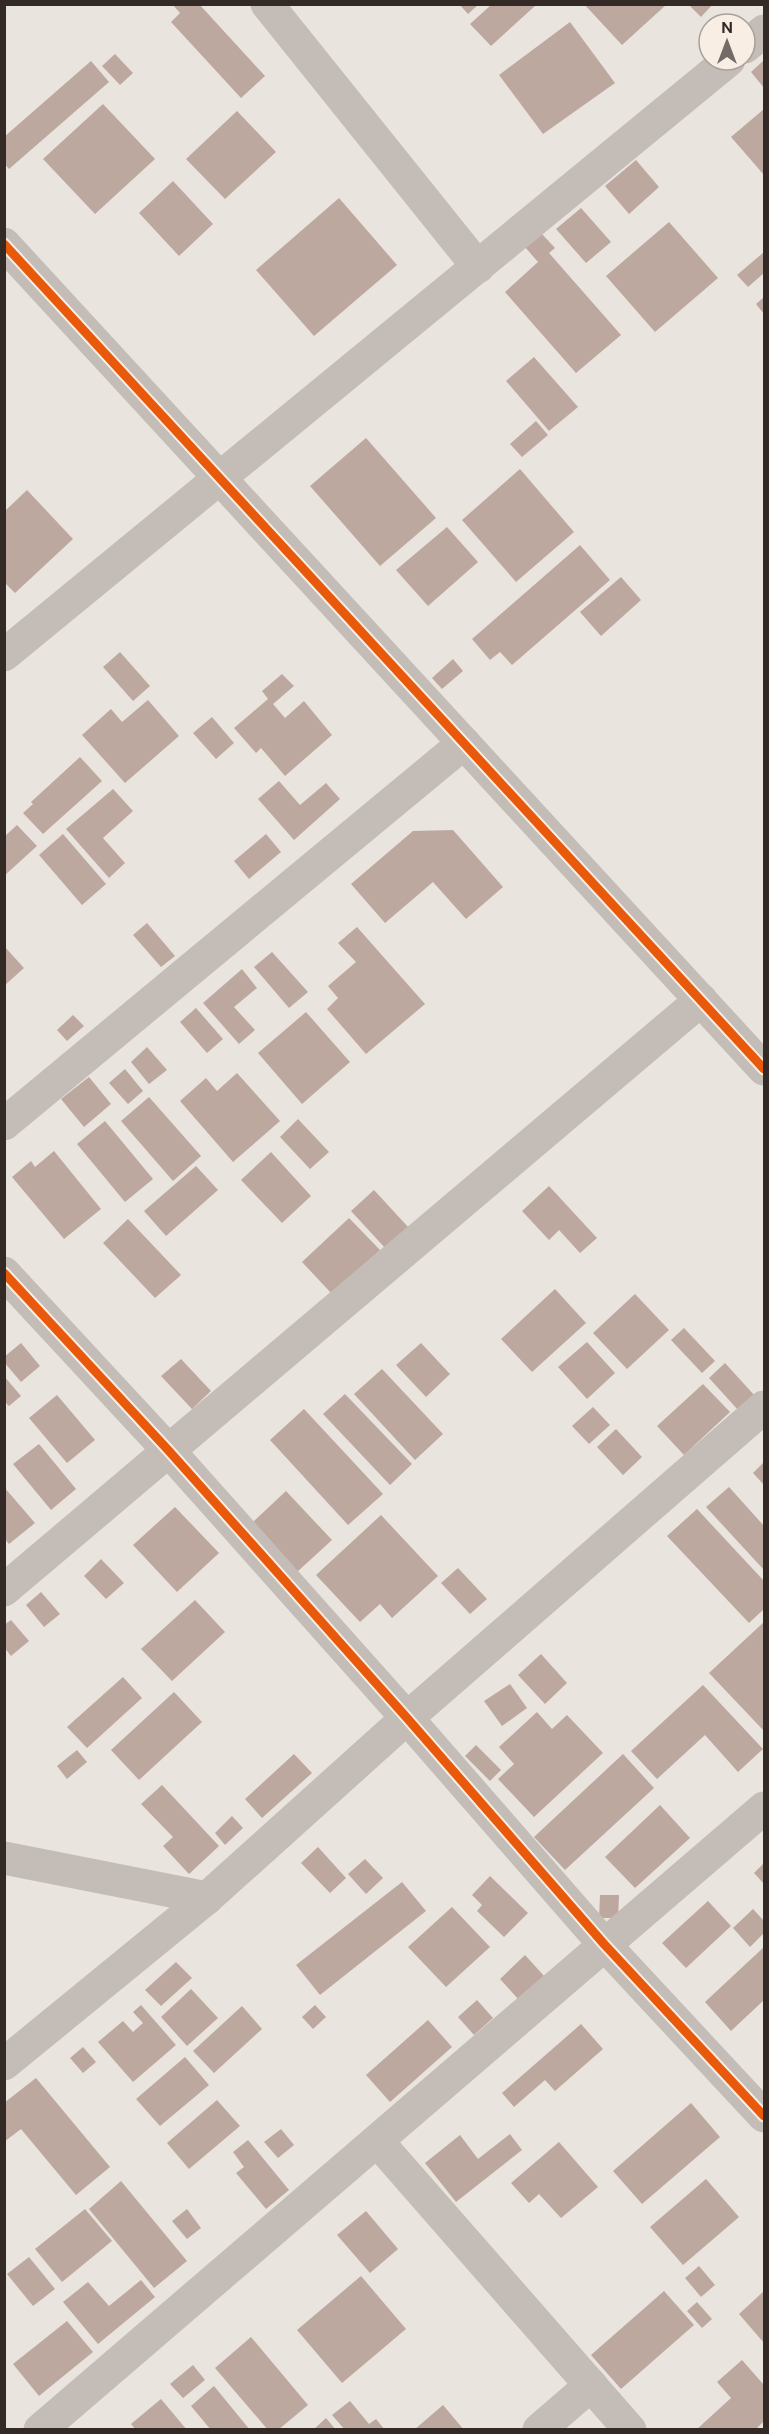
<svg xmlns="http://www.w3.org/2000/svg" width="769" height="2434" font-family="'DM Sans',sans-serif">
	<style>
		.building { fill: #bda8a0 }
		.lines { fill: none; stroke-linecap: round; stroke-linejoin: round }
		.minor { stroke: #c3bcb7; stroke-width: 33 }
		.cycleway-casing { stroke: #f8eee4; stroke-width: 13 }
		.cycleway { stroke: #e8590c; stroke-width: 9 }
	</style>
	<rect width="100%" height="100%" fill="#eae4de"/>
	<g class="building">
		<path d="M172,4h27l66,72 -24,22 -70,-76 9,-9z"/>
		<path d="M459,4h20l-11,10z"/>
		<path d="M584,4h83l-45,41z"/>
		<path d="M688,4h25l-12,13z"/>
		<path d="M491,5h45l-45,41 -21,-22z"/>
		<path d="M570,22l45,61 -72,51 -44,-59z"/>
		<path d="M115,54l18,19 -13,12 -18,-19z"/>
		<path d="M764,60v28l-13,-16z"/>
		<path d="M91,61l18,21 -100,87 -5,-6v-26z"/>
		<path d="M103,104l52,55 -60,55 -52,-55z"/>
		<path d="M764,109v66l-33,-38z"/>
		<path d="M237,111l39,41 -51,47 -39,-40z"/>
		<path d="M636,160l23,27 -30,27 -24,-28z"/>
		<path d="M173,181l40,43 -34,32 -40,-43z"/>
		<path d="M339,198l58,67 -83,71 -58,-66z"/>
		<path d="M581,208l30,34 -25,21 -30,-34z"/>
		<path d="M669,222l49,56 -63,54 -49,-56z"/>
		<path d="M541,233l14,15 -6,5 72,82 -45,38 -71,-81 33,-30 -13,-15z"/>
		<path d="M764,252v21l-16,14 -11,-12z"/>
		<path d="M764,297v17l-8,-10z"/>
		<path d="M534,357l44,50 -29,24 -43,-50z"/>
		<path d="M536,421l12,14 -26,22 -12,-13z"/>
		<path d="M366,438l70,80 -56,48 -70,-80z"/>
		<path d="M520,469l54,63 -58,50 -54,-62z"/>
		<path d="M27,490l46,49 -58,54 -11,-11v-70z"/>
		<path d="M447,527l31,35 -50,44 -32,-36z"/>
		<path d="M580,545l30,35 -98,85 -12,-13 -10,8 -18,-21z"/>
		<path d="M621,577l20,23 -40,36 -21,-24z"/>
		<path d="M120,652l30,34 -17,15 -30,-34z"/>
		<path d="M453,659l10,12 -21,18 -10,-11z"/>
		<path d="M282,674l12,12 -21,18 12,14 19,-17 28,34 -47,41 -24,-28 -5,5 -22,-25 34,-29 -6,-8z"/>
		<path d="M148,700l31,36 -54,47 -43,-48 29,-26 11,13z"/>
		<path d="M212,717l22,26 -18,16 -23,-26z"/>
		<path d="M80,757l22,24 -59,53 -20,-21 10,-9 -2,-2z"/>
		<path d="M279,781l21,24 26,-22 14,16 -46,41 -36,-41z"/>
		<path d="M113,789l20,22 -30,27 22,25 -16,15 -43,-49z"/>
		<path d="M17,825l20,21 -33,30v-39z"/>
		<path d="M453,830l50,57 -37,32 -33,-37 -48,41 -34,-39 62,-53z"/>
		<path d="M63,834l43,50 -24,21 -43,-50z"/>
		<path d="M266,834l15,18 -32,27 -15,-18z"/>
		<path d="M147,923l28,33 -14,11 -28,-32z"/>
		<path d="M357,927l68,77 -59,50 -39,-45 11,-11 -10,-12 28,-24 -18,-19z"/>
		<path d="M4,946l20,22 -20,18z"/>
		<path d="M272,952l36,40 -19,16 -35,-41z"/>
		<path d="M242,969l15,19 -23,19 21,23 -16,14 -36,-41z"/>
		<path d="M196,1008l27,31 -16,14 -27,-31z"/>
		<path d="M306,1012l44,50 -48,42 -44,-51z"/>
		<path d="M73,1015l11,11 -17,15 -10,-11z"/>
		<path d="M147,1047l20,23 -18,14 -18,-22z"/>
		<path d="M125,1069l18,22 -15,13 -19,-21z"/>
		<path d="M237,1073l43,48 -47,41 -53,-61 26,-23 11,13z"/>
		<path d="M89,1077l22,27 -27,23 -23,-28z"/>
		<path d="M149,1097l52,59 -28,25 -52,-60z"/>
		<path d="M298,1119l31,33 -19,17 -30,-32z"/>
		<path d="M105,1121l48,58 -28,23 -48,-58z"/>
		<path d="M54,1151l47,58 -37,30 -52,-62 19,-16 4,6z"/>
		<path d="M271,1152l40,44 -29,27 -41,-43z"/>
		<path d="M196,1166l22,24 -52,46 -22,-25z"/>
		<path d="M549,1186l48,52 -17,15 -21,-23 -10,10 -27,-29z"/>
		<path d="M374,1190l35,38 -23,21 -35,-38z"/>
		<path d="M349,1218l31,32 -48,44 -30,-32z"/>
		<path d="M128,1219l53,56 -26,23 -52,-55z"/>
		<path d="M555,1289l31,34 -54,49 -31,-33z"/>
		<path d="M635,1294l34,36 -42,39 -34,-36z"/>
		<path d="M684,1328l31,33 -13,12 -31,-33z"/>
		<path d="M587,1342l28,31 -28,26 -29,-32z"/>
		<path d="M21,1343l19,23 -19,16 -17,-20v-5z"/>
		<path d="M421,1343l29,31 -24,23 -30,-32z"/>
		<path d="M181,1359l30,32 -19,18 -31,-33z"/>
		<path d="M725,1363l30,33 -16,15 -30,-33z"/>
		<path d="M382,1369l61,65 -28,26 -61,-66z"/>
		<path d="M4,1376l17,20 -12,10 -5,-5z"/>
		<path d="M703,1384l27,28 -46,43 -27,-29z"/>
		<path d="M345,1394l67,70 -22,21 -67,-71z"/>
		<path d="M57,1395l38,45 -28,23 -38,-45z"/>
		<path d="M593,1407l17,18 -21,19 -17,-18z"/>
		<path d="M304,1409l79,85 -35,31 -78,-85z"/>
		<path d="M616,1429l26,28 -19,18 -26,-28z"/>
		<path d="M39,1444l37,45 -25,21 -38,-46z"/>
		<path d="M764,1462v23l-11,-12z"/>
		<path d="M4,1487l31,36 -26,21 -5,-6z"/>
		<path d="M729,1487l35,39v44l-58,-63z"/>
		<path d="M286,1491l46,49 -35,32 -45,-49z"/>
		<path d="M175,1507l44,46 -42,39 -44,-47z"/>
		<path d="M697,1509l67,72v28l-15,14 -82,-87z"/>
		<path d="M381,1515l57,61 -46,42 -12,-14 -20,18 -44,-47z"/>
		<path d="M101,1559l23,24 -18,16 -22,-23z"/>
		<path d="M458,1568l29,31 -17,15 -29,-31z"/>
		<path d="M41,1592l19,22 -16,13 -18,-22z"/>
		<path d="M195,1600l30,32 -53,49 -31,-32z"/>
		<path d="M11,1620l18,21 -18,15 -7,-9v-22z"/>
		<path d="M764,1622v109l-55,-58z"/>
		<path d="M541,1654l26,29 -22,21 -27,-29z"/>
		<path d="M123,1677l19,21 -55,50 -20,-21z"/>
		<path d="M510,1684l17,24 -25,18 -18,-25z"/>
		<path d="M703,1685l60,64 -25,23 -33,-37 -48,44 -26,-28z"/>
		<path d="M174,1692l28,30 -63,58 -28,-30z"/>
		<path d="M537,1712l15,17 15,-14 36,38 -69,64 -36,-38 16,-15 -15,-17z"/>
		<path d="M476,1745l25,25 -11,11 -25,-25z"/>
		<path d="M77,1750l10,12 -20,17 -10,-13z"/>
		<path d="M294,1754l18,19 -50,45 -17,-19z"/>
		<path d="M623,1754l31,34 -89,82 -31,-33z"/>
		<path d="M162,1785l57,61 -30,28 -26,-28 10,-9 -32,-33z"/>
		<path d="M660,1805l30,33 -55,50 -30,-31z"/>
		<path d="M232,1816l11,12 -18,17 -10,-12z"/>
		<path d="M318,1847l28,31 -16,15 -29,-30z"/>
		<path d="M365,1859l18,19 -17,16 -18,-20z"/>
		<path d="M764,1863v21l-10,-11z"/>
		<path d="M490,1876l38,37 -24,24 -27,-26 5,-6 -10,-10z"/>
		<path d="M402,1882l24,29 -106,84 -24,-30z"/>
		<path d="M600,1895h19l-1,23h-19z"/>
		<path d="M708,1901l23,25 -45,42 -24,-25z"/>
		<path d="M452,1907l38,40 -44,40 -38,-40z"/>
		<path d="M753,1909l11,12v12l-14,14 -17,-19z"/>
		<path d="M764,1947v53l-33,31 -26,-29z"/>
		<path d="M525,1955l20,22 -26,23 -19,-21z"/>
		<path d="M176,1962l16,16 -31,28 -16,-16z"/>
		<path d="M191,1989l27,29 -31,28 -26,-29z"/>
		<path d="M477,2000l16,18 -19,17 -16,-18z"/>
		<path d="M141,2005l35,40 -43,37 -35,-40 25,-21 10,11 10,-9 -10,-11z"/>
		<path d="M315,2005l11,12 -13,12 -11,-12z"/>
		<path d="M242,2006l20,23 -48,44 -21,-22z"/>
		<path d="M428,2020l24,27 -62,55 -24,-27z"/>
		<path d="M581,2024l22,25 -48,42 -10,-11 -31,27 -12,-14z"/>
		<path d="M83,2047l13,15 -13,11 -13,-15z"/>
		<path d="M185,2057l24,28 -49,41 -24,-27z"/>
		<path d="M36,2078l74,89 -34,28 -55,-66 -17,13v-39z"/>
		<path d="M217,2100l23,26 -51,43 -22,-26z"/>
		<path d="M691,2103l29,34 -78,67 -29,-33z"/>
		<path d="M281,2129l13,16 -16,13 -14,-16z"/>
		<path d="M510,2134l12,16 -66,52 -31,-39 35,-28 18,24z"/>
		<path d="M248,2140l41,50 -23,19 -30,-36 8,-6 -11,-15z"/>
		<path d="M559,2142l39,45 -37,31 -22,-24 -10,9 -18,-20z"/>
		<path d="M706,2179l33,38 -56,48 -33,-38z"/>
		<path d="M121,2181l66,80 -33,27 -65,-79z"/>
		<path d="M85,2209l27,32 -50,41 -27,-33z"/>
		<path d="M187,2209l14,19 -14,11 -15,-18z"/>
		<path d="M366,2211l32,38 -28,24 -33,-38z"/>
		<path d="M29,2257l26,32 -22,17 -26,-32z"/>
		<path d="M699,2266l16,19 -14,12 -16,-19z"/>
		<path d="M361,2276l45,53 -64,54 -45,-53z"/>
		<path d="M141,2280l14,17 -57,47 -35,-42 25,-20 21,24z"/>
		<path d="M664,2291l30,34 -73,64 -30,-34z"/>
		<path d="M764,2291v52l-25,-29z"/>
		<path d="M697,2302l15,17 -10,9 -15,-17z"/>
		<path d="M67,2321l26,31 -54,44 -26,-32z"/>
		<path d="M251,2337l57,68 -30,25h-10l-53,-62z"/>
		<path d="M742,2360l22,25v36l-9,9h-59l35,-32 -14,-16z"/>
		<path d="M193,2365l12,15 -22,18 -13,-14z"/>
		<path d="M214,2386l36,44h-39l-20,-24z"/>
		<path d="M161,2399l26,31h-51l-5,-6z"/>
		<path d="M350,2401l19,23 7,-5 9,11h-40l-13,-15z"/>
		<path d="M443,2405l21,25h-50z"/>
		<path d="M326,2418l10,12h-23z"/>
	</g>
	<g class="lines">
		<g class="minor">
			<path d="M267,4l211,263"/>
			<path d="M745,47l19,-16"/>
			<path d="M4,244l760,825"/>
			<path d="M4,655l725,-595"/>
			<path d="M4,1124l460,-381"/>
			<path d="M4,1273l165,178 238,267 197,226 160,172"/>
			<path d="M4,1590l697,-590"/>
			<path d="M4,1858l203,40"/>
			<path d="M4,2064l203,-166 200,-180 357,-311"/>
			<path d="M378,2142l252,288"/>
			<path d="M40,2430l724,-622"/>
			<path d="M539,2430l52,-45"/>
		</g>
		<g class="cycleway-casing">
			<g id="cycleway">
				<path d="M4,244l760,825"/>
				<path d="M4,1273l165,178 238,267 197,226 160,172"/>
			</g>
		</g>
		<use href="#cycleway" class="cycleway"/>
	</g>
	<rect width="769" height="2434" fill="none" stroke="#332a26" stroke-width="12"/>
	<g transform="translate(727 42)"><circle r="28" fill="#f8eee4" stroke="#a9a098" stroke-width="1.5"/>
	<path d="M0-4.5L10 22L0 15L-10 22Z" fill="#736b66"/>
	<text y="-9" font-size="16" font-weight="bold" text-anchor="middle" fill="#332a26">N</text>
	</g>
</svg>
